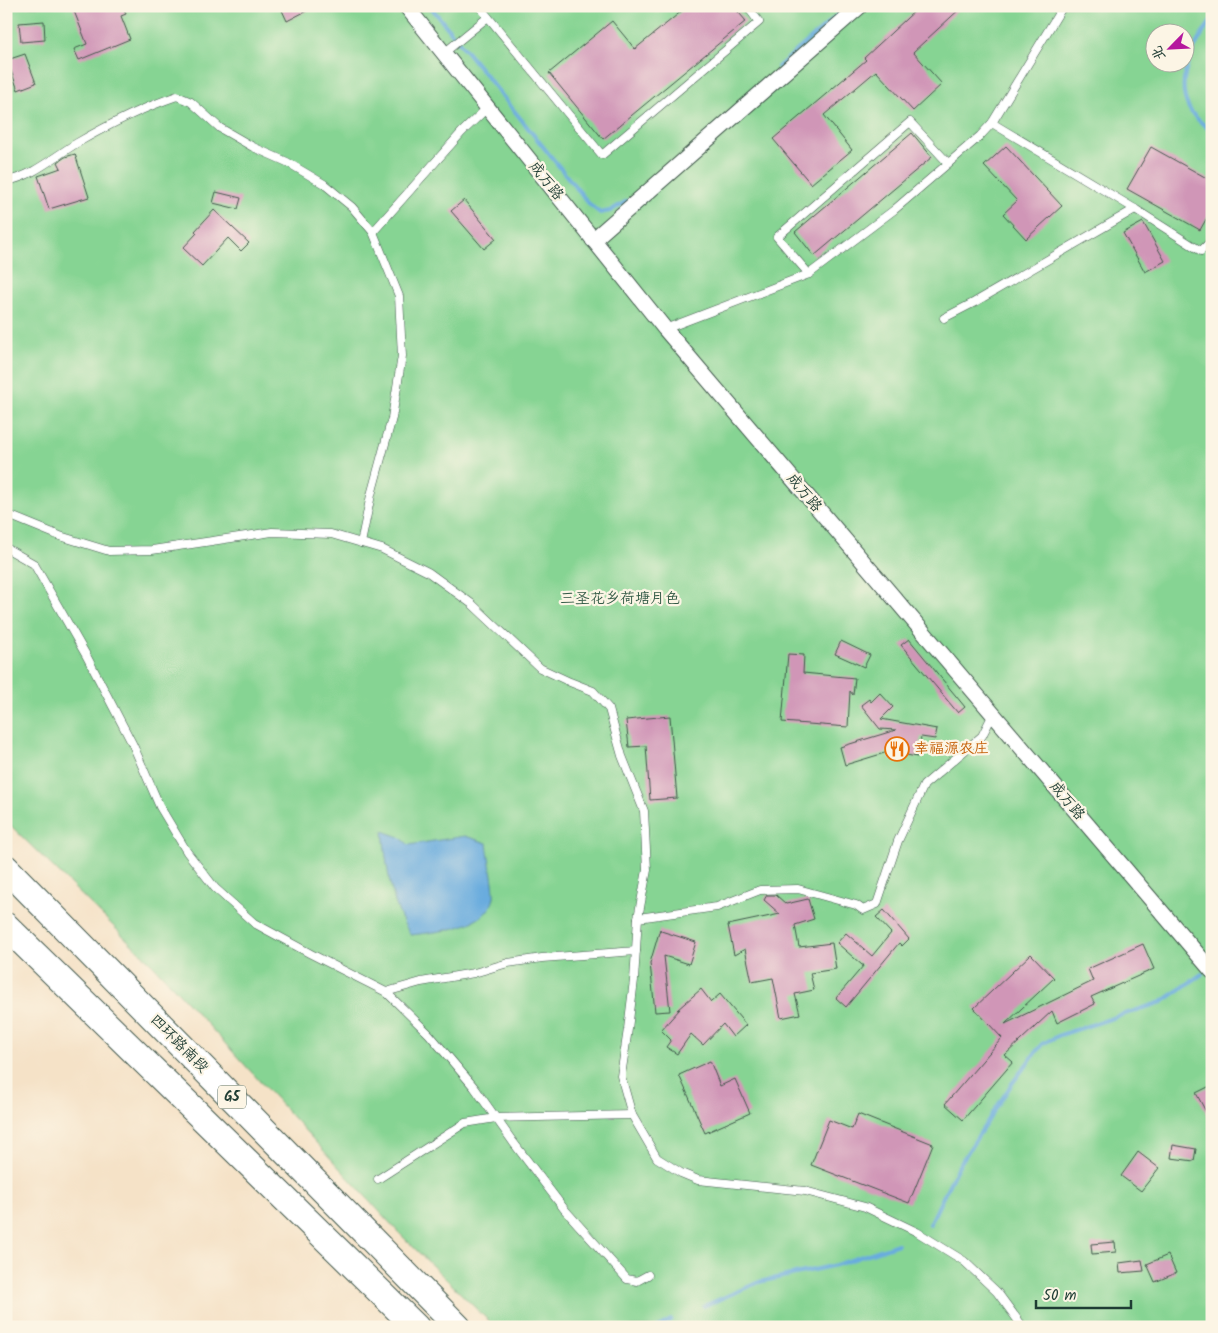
<svg xmlns="http://www.w3.org/2000/svg" width="1218" height="1333" font-family="Kalam,'LXGW WenKai TC',sans-serif">
	<style>
		.green { fill: #86d493; stroke: #528864; fill-rule: evenodd }
		.water { fill: #69acde; stroke: #447489 }
		.lines { fill: none; stroke-linecap: round; stroke-linejoin: round }
		.stream { stroke: #69acde; stroke-width: 4 }
		.building { fill: #d096b7 }
		.service-casing { stroke: #3f564a; stroke-width: 9 }
		.minor-casing { stroke: #3f564a; stroke-width: 17 }
		.motorway-casing { stroke: #3f564a; stroke-width: 28 }
		.service { stroke: #fff; stroke-width: 8 }
		.minor { stroke: #fff; stroke-width: 15 }
		.motorway { stroke: #fff; stroke-width: 26 }
		.labels { text-anchor: middle; dominant-baseline: central; stroke-width: 4.5; stroke-linejoin: round; paint-order: stroke }
		.shield { fill: #fcf5e5; stroke: #617469; stroke-width: 1 }
		.shield-label { font-size: 14px; font-weight: bold; fill: #1f3d34 }
		.street-label { font-size: 15px; fill: #1f3d34; stroke: #fcf5e5 }
		.park-label { font-size: 15px; fill: #345b47; stroke: #fcf5e5 }
		.food-label { font-size: 15px; fill: #c56008; stroke: #fcf5e5; text-anchor: start }
	</style>
	<rect width="100%" height="100%" fill="#fcf5e5"/>
	<filter id="ink" filterUnits="userSpaceOnUse"><feTurbulence type="fractalNoise" baseFrequency=".02" numOctaves="2"/><feDisplacementMap in="SourceGraphic" scale="10" xChannelSelector="R" yChannelSelector="G"/><feConvolveMatrix kernelMatrix="1 2 1 2 8 2 1 2 1" color-interpolation-filters="sRGB"/></filter>
	<filter id="wash" filterUnits="userSpaceOnUse"><feTurbulence type="fractalNoise" baseFrequency=".0096" numOctaves="4" result="noise"/><feDisplacementMap in="SourceGraphic" scale="20" xChannelSelector="R" yChannelSelector="G"/><feGaussianBlur stdDeviation="1.12" result="paint"/><feColorMatrix in="noise" values="0 0 0 0 0 0 0 0 0 0 0 0 0 0 0 0 0 1.4 0 .05"/><feComposite in="paint" operator="in"/></filter>
	<g filter="url(#wash)">
		<rect width="100%" height="100%" fill="#f5e2c7"/>
		<path class="green" d="M6,6h1206v1321h-717l-94,-92 -247,-269 -148,-145zM1156,32h30v30h-30z"/>
		<path class="water" d="M383,831l17,6 9,8 56,-9 22,7c1,12 8,44 7,54 -5,31 -58,35 -83,38 -21,-30 -24,-68 -28,-104z"/>
		<g class="lines">
			<g class="stream">
				<path d="M430,6l160,199 10,8 10,-2 17,-10"/>
				<path d="M1212,20c-18,24 -41,64 -20,93 5,7 14,13 20,19"/>
				<path d="M778,67l70,-61"/>
				<path d="M930,1224l26,-54 55,-85 31,-41 18,-9 102,-33 40,-28"/>
				<path d="M704,1306l55,-24 77,-17 62,-21"/>
				<path d="M658,1327l13,-7"/>
			</g>
		</g>
		<g id="blocks">
			<g class="building">
				<path d="M72,6h51l3,8 -5,2 9,23 -51,21 -5,-11 13,-5z"/>
				<path d="M280,6h36l-29,15z"/>
				<path d="M688,6h45l13,15 -143,118 -54,-66 63,-52 23,28z"/>
				<path d="M920,6h43l-50,46 29,32 -29,27 -37,-40 -52,44 28,35 -41,34 -38,-45 93,-79 -2,-2z"/>
				<path d="M44,21l1,19 -24,2 -2,-19z"/>
				<path d="M25,54l11,29 -18,7 -11,-30z"/>
				<path d="M912,133l20,24 -118,99 -19,-24z"/>
				<path d="M1006,146l56,60 -36,33 -23,-25 14,-13 -33,-35z"/>
				<path d="M1151,147l61,34v28l-12,21 -73,-41z"/>
				<path d="M75,154l14,43 -40,12 -11,-33 23,-8 -3,-6 7,-5z"/>
				<path d="M216,192l25,6 -3,11 -25,-6z"/>
				<path d="M464,200l32,39 -12,10 -33,-38z"/>
				<path d="M214,210l35,33 -8,8 -13,-13 -26,28 -19,-18 14,-15 -2,-2z"/>
				<path d="M1143,222l22,39 -20,11 -22,-39z"/>
				<path d="M909,639l56,68 -7,6 -57,-68z"/>
				<path d="M841,641l29,14 -6,12 -29,-13z"/>
				<path d="M788,654l16,1 -1,18 52,5 -2,17 -3,-4 -2,36 -66,-5z"/>
				<path d="M880,693l13,14 -12,12 56,10 -2,10 -14,-2 -4,20 -16,-3 -1,7 -11,-2 2,-8 -46,14 -5,-18 56,-17 -16,-1 -19,-24 8,-6 2,3z"/>
				<path d="M670,716l7,82 -27,2 -4,-54 -17,1 -3,-27z"/>
				<path d="M767,895h9l10,9 22,-5 6,20 -19,6 4,22 33,-4 4,26 -26,4 4,17 -19,4 5,20 -19,4 -8,-40 -21,4 -7,-33 -11,6 -6,-30 52,-11 -16,-14z"/>
				<path d="M884,910l25,29 -7,7 -3,-3 -53,64 -10,-9 28,-33h-2l-25,-22 9,-10 26,23 19,-23 -15,-16z"/>
				<path d="M660,929l1,2 35,11 -7,22 -25,-8 6,55 -15,1 -5,-49z"/>
				<path d="M1143,944l11,25 -63,28 4,7 -38,19 -5,-12 -47,44 8,7 -50,58 -18,-16 57,-66 -28,-30 57,-54 23,24 -49,46 88,-43 -5,-12z"/>
				<path d="M701,989l10,13 9,-8 26,31 -13,12 -10,-13 -20,21 -12,-11 -14,20 -11,-7 5,-7 -10,-10 19,-21 -3,1z"/>
				<path d="M710,1061l10,25 15,-7 15,34 -45,20 -26,-58z"/>
				<path d="M1212,1085v38l-16,-30z"/>
				<path d="M858,1114l75,30 -24,59 -98,-38 18,-45 23,9z"/>
				<path d="M1173,1145l23,4 -2,12 -23,-3z"/>
				<path d="M1138,1152l21,16 -18,23 -20,-15z"/>
				<path d="M1115,1242l1,10 -24,2 -1,-10z"/>
				<path d="M1168,1255l8,18 -21,9 -8,-18z"/>
				<path d="M1142,1260l2,11 -24,2 -1,-10z"/>
			</g>
		</g>
	</g>
	<g filter="url(#ink)">
		<use href="#blocks" fill-opacity="0" stroke="#3f564a" stroke-width="1"/>
		<g class="lines">
			<g class="service-casing">
				<g id="service">
					<path d="M479,6l123,149 157,-133 -12,-16"/>
					<path d="M444,53l44,-36"/>
					<path d="M992,123l143,86 66,42 11,-11"/>
					<path d="M6,181c26,-4 49,-25 71,-38 31,-18 65,-35 100,-47l14,6 29,26 33,19 34,15 37,22 28,23 21,25 26,64 3,60 -10,62 -21,77 -10,48"/>
					<path d="M373,232l89,-100 25,-24"/>
					<path d="M809,274l-32,-37 133,-115 38,41"/>
					<path d="M944,318l31,-16 160,-93"/>
					<path d="M665,329l144,-55 85,-64 86,-74 12,-13 71,-117"/>
					<path d="M6,514l54,22 49,15 43,-1 120,-18 59,2 51,15 46,23 44,32 68,64 30,14 23,9 16,18 13,47 22,55 3,59 -9,48 -4,62 -6,49 -7,47 11,39 25,43 24,15 17,7 107,11 60,16 52,25 47,29 33,31 26,35"/>
					<path d="M6,548l28,16 52,91 47,90 27,62 27,45 28,36 39,35 57,31 75,38 43,42 45,53 39,55 52,68 62,69 10,2 11,-6"/>
					<path d="M638,918l79,-11 43,-17 38,-1 58,16 7,5 14,-6 21,-63 26,-56 58,-49 11,-22"/>
					<path d="M386,992l35,-10 53,-9 34,-10 34,-5 94,-7"/>
					<path d="M378,1179l87,-56 31,-5 136,-3"/>
				</g>
			</g>
			<g class="minor-casing">
				<g id="minor">
					<path d="M406,6l259,323 547,642"/>
					<path d="M593,240l267,-234"/>
				</g>
			</g>
			<g class="motorway-casing">
				<g id="motorway">
					<path d="M6,868l452,459"/>
					<path d="M6,926l410,401"/>
				</g>
			</g>
			<use href="#service" class="service"/>
			<use href="#minor" class="minor"/>
			<use href="#motorway" class="motorway"/>
		</g>
	</g>
	<defs>
		<g id="restaurant-ring" transform="scale(1.25)"><circle r="9.5" fill="#fcf5e5" stroke="#e8710a" stroke-width="1.5"/><path d="M-5-6h1v4h1v-4h1v4h1v-4h1v5L-1.5 .5V6h-2V.5L-5-1ZM5-6V6H3V1.5H1.5Q1.5-4 5-6Z" fill="#e8710a"/></g>
	</defs>
	<g fill-rule="evenodd">
		<use href="#restaurant-ring" x="897" y="749"/>
	</g>
	<g class="labels">
		<rect class="shield" x="218" y="1085.5" width="28" height="23" rx="4"/>
		<g class="shield-label">
			<text x="232" y="1097">G5</text>
		</g>
		<g class="street-label">
			<text transform="translate(546 181) rotate(51)">成万路</text>
			<text transform="translate(804 493) rotate(50)">成万路</text>
			<text transform="translate(1067 801) rotate(50)">成万路</text>
			<text transform="translate(179 1044) rotate(45)">四环路南段</text>
		</g>
		<g class="park-label">
			<text x="620" y="599">三圣花乡荷塘月色</text>
		</g>
		<g class="food-label">
			<text x="914" y="749">幸福源农庄</text>
		</g>
	</g>
	<rect width="1218" height="1333" fill="none" stroke="#fcf5e5" stroke-width="25"/>
	<g transform="translate(1170 48) rotate(246)"><circle r="24" fill="#fcf5e5" stroke="#a4ab9e"/>
	<path d="M0-4L9 19L0 12L-9 19Z" fill="#b5179e"/>
	<text y="-8" font-size="14" font-weight="bold" text-anchor="middle" fill="#1f3d34">北</text>
	</g>
	<path d="M1036 1300v8h95v-8" fill="none" stroke="#1f3d34" stroke-width="2.5"/>
	<text x="1043" y="1300" font-size="15" fill="#1f3d34" stroke="#fcf5e5" stroke-width="4" paint-order="stroke">50 m</text>
</svg>
